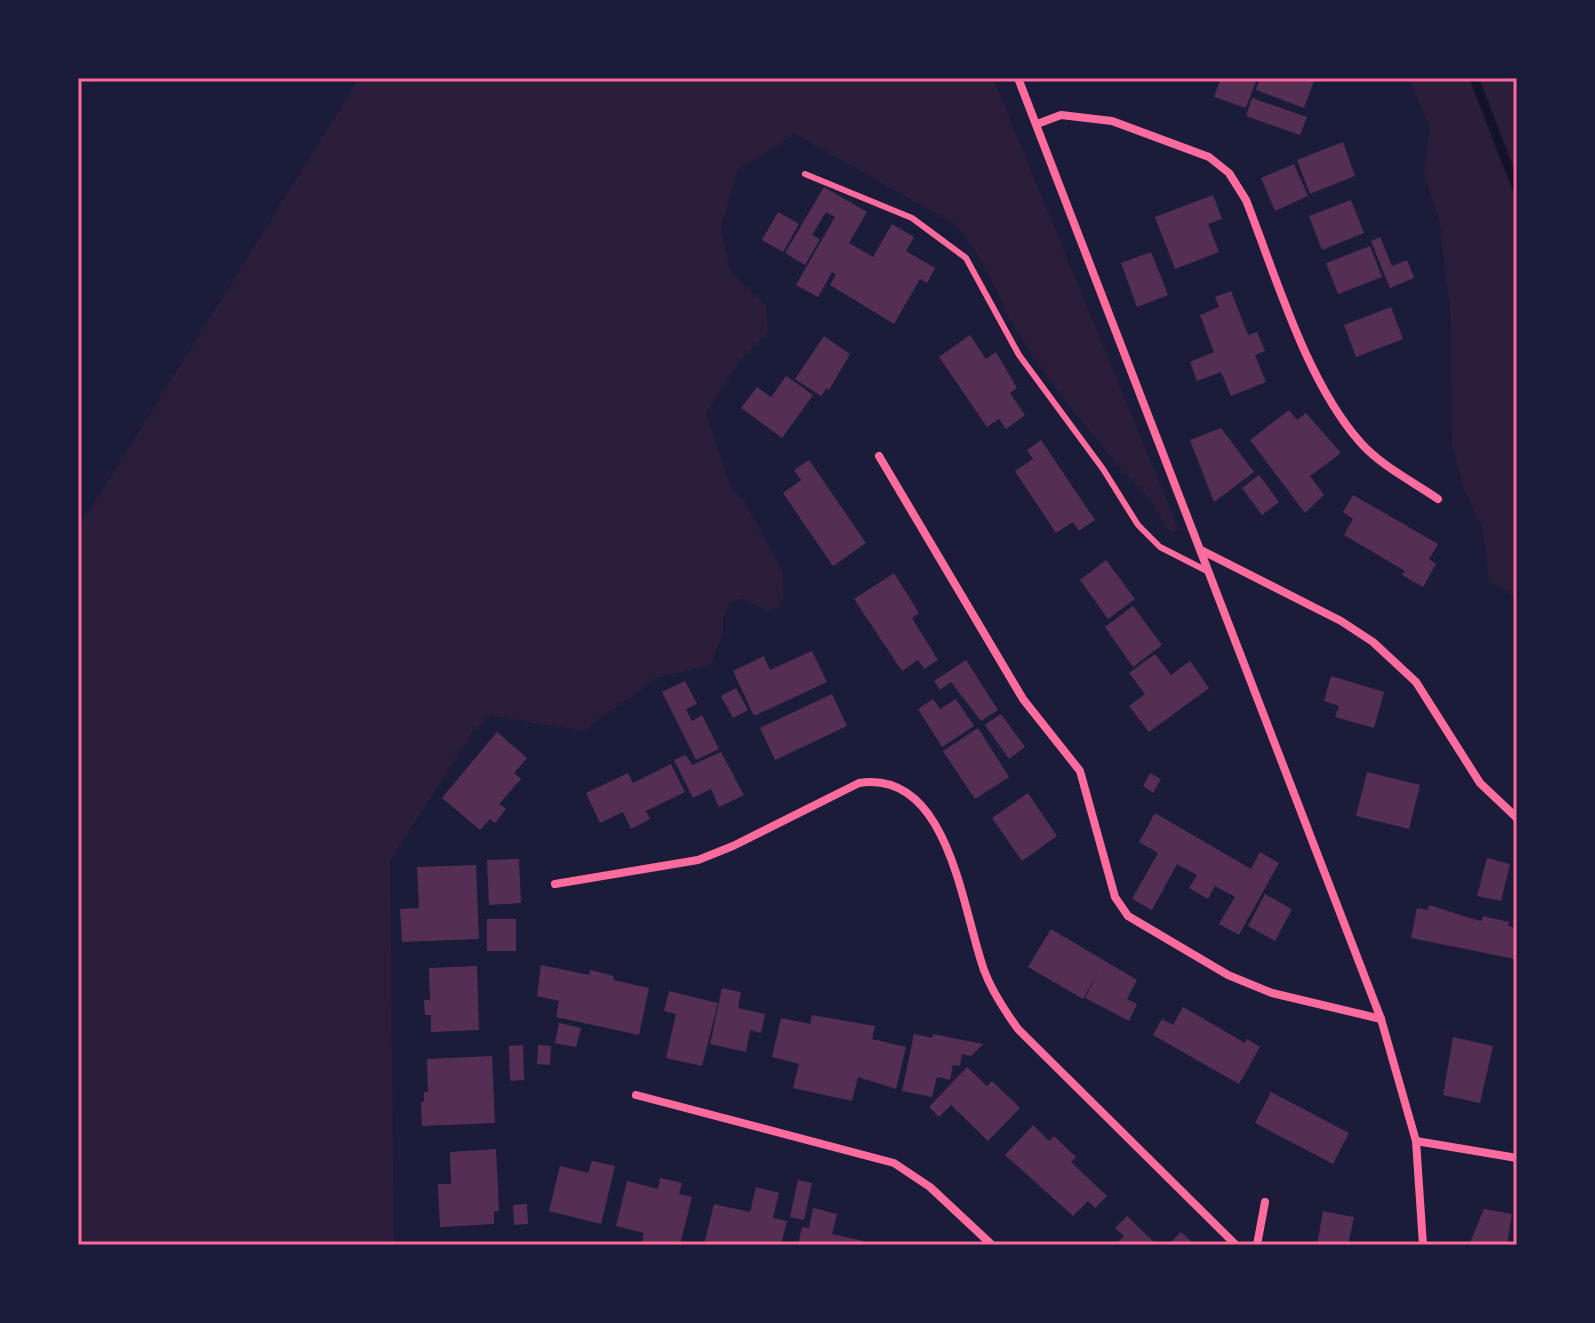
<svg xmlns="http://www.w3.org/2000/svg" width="1595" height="1323" font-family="'Roboto Condensed',sans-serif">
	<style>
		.green { fill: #2a1e3b }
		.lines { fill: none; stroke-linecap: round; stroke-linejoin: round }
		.stream { stroke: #12122b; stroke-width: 9 }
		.building { fill: #542f53 }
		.service { stroke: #ff6b9d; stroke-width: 6 }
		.minor { stroke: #ff6b9d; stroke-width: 8 }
		.neatline { fill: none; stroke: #ff6b9d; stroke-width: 3 }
	</style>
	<rect width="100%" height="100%" fill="#1b1b3a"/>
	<g class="green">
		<path d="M359,78h634l186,452 -6,3c-12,-8 -15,-24 -25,-35 -44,-46 -112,-129 -141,-185 -17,-36 -26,-58 -53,-89l-159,-90 -58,37 -16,57 9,44 36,33 2,27 -27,27 -35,54 26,78 11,8 39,71 2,28 -7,10 -10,3 -25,-12 -10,3 -9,15v16l-12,32 -54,13 -74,53 -92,-15 -17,14 -84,131 4,384h-316v-716z"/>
		<path d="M1409,78h108v520l-28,-17 -6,-52 -20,-42 -11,-43 -1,-126 -12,-99 -15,-43 6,-48z"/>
	</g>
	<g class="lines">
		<path class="stream" d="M1474,78l43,111"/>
	</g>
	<g class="building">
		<path d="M1221,78h36l-11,30 -32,-11z"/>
		<path d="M1260,78h55l-11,30 -48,-18z"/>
		<path d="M1252,98l55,19 -7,18 -54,-19z"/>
		<path d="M1343,142l12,34 -45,18 -13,-34z"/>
		<path d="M1294,164l14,32 -33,15 -14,-33z"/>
		<path d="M824,187l43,25 -18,31 24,14 19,-33 22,13 -8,14 29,17 -8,15 -7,-4 -26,45 -64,-39 6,-11 -4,-2 -14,25 -22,-12 39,-68 -9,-5 -14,23 8,4 -15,26 -20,-12z"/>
		<path d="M1213,195l9,24 -14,5 11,28 -44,17 -20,-52z"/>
		<path d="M1351,200l13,33 -42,17 -13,-34z"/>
		<path d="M778,212l21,12 -16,28 -21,-12z"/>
		<path d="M1380,237l12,29 15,-6 7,18 -24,10 -19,-47z"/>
		<path d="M1370,246l12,31 -44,17 -12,-31z"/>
		<path d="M1151,252l17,43 -31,12 -16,-44z"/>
		<path d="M1231,291l17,44 9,-3 8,19 -10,4 11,27 -35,14 -10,-24 -24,9 -7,-19 24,-10 -14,-37 19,-8 -4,-10z"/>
		<path d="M1391,307l12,32 -47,18 -12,-32z"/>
		<path d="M970,335l16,24 10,-7 21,36 -7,5 15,22 -19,14 -7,-10 -12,8 -48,-70z"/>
		<path d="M824,336l26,18 -21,36 -2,-2 -6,8 -26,-17z"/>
		<path d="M786,376l27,19 -31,43 -41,-30 16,-21 14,10z"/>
		<path d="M1289,410l8,10 9,-7 35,40 -31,23 14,19 -19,18 -55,-73z"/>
		<path d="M1221,428l33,44 -40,30 -24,-62z"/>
		<path d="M1041,440l54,80 -16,11 -6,-9 -17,11 -41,-62 18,-12 -6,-9z"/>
		<path d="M809,460l57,83 -33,23 -50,-73 18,-13 -7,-10z"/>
		<path d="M1259,475l20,27 -17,13 -20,-27z"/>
		<path d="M1353,495l85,49 -9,15 7,5 -13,23 -21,-12 3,-4 -61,-36 9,-16 -10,-7z"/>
		<path d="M1106,560l29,39 -27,20 -28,-39z"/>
		<path d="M894,573l25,40 -7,5 26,42 -14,9 -6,-9 -16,11 -48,-72z"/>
		<path d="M1133,606l29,39 -29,22 -28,-40z"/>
		<path d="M812,651l15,31 -73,34 -21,-45 31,-15 6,14z"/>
		<path d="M1155,654l16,21 19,-14 19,27 -60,44 -20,-26 16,-12 -16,-21z"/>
		<path d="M966,660l32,50 -17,11 -30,-39 -11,8 -6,-9z"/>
		<path d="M1331,676l53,16 -10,36 -39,-11 4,-11 -15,-5z"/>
		<path d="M685,681l12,23 -11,5 6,12 10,-6 17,34 -23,11 -34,-68z"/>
		<path d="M736,688l12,22 -15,8 -12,-22z"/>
		<path d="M832,694l15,32 -72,34 -15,-32z"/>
		<path d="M933,699l7,10 16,-10 18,27 -32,21 -24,-38z"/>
		<path d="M1001,714l24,33 -16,12 -24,-34z"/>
		<path d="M978,728l31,49 -34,22 -32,-48z"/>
		<path d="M497,732l30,26 -13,15 7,6 -22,25 7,5 -11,14 -5,-4 -10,11 -38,-32z"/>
		<path d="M721,752l23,43 -25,12 -8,-18 -18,9 -19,-38 12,-5 6,10z"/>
		<path d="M671,764l14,28 -39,19 4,8 -19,10 -8,-17 -23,11 -14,-30 42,-20 5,10z"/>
		<path d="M1367,772l53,13 -11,44 -53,-13z"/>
		<path d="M1150,773l11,6 -8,14 -10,-7z"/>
		<path d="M1028,793l29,43 -35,25 -30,-43z"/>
		<path d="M1155,813l96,56 9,-17 19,11 -40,72 -20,-11 16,-27 -20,-11 -7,13 -19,-11 8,-13 -20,-11 -25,46 -20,-11 26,-46 -19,-11z"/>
		<path d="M1487,858l23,6 -9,37 -24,-5z"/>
		<path d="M519,859l2,44 -32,2 -2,-45z"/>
		<path d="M476,865l3,74 -77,3 -2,-33 19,-1 -2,-41z"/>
		<path d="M1265,894l27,15 -17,32 -27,-15z"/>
		<path d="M1429,905l41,13 12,3 1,-5 26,6 -1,4 9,2 -2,31 -104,-21 6,-30 11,2z"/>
		<rect x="487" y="919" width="29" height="32"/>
		<path d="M1051,929l86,51 -10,19 10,5 -8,17 -44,-23 14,-27 -16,28 -55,-32z"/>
		<path d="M541,965l48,10 1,-5 24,6 -1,4 36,8 -10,47 -83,-18 3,-16 -22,-5z"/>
		<path d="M477,966l2,64 -48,2v-17h-6l-1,-15h6l-1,-32z"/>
		<path d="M722,988l19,4 -3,16 27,6 -4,19 -11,-3 -4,22 -36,-8z"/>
		<path d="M669,991l49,12 -16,63 -36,-8 10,-44 -12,-3z"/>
		<path d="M1183,1007l62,36 2,-4 13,8 -21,37 -86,-49 9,-16 11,6z"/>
		<path d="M812,1015l63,11 -3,13 34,8 -10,42 -38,-12 -6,24 -59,-13 6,-24 -27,-7 9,-39 29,6z"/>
		<path d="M559,1023l22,5 -5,19 -21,-4z"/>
		<path d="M914,1034l18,4 1,-4 50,10 -12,12 -9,-2 -2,12 -7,-1 -3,15 -13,-3 -5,20 -30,-6z"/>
		<path d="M1453,1037l40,9 -13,57 -37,-8z"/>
		<path d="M523,1045l1,35 -14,1 -1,-35z"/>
		<path d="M538,1045l13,1 -1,19 -13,-1z"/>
		<path d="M492,1056l3,67 -73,3 -1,-24h3v-10h4l-1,-33z"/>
		<path d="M967,1067l20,19 5,-5 28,27 -32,33 -37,-36 -12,12 -10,-10z"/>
		<path d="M1271,1092l78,41 -16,31 -78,-41z"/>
		<path d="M1033,1125l16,16 5,-5 22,21 -5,5 36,34 -12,12 -7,-7 -15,15 -68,-61z"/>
		<path d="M496,1149l3,62h-5v13l-54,3 -2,-43h13l-1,-32z"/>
		<path d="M592,1161l23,5 -14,58 -52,-13 11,-45 28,7z"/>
		<path d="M660,1178l22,5 -3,11 13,3 -12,48h-39l3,-12 -28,-7 11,-45 31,8z"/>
		<path d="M798,1180l14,3 -8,37 -14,-3z"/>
		<path d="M756,1187l23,6 -6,25 14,3 -6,24h-77l10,-41 36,8z"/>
		<path d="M527,1204l1,20 -14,1 -1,-20z"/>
		<path d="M813,1208l24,6 -5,20 31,7 -1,4h-64l4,-18 7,1z"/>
		<path d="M1484,1209l28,5 -5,31h-38z"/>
		<path d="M1323,1211l31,6 -6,28h-31z"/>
		<path d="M1127,1216l30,29h-42l9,-9 -9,-8z"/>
		<path d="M1181,1232l14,13h-27z"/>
	</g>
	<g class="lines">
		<path class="service" d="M805,174l107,44 54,40 53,97 84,114 35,56 22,22 49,25"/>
		<g class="minor">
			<path d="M1018,78l363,941 35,122 7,104"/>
			<path d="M1037,124l24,-9 51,6 97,36 20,16 17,27c30,76 60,181 114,242 21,24 52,39 78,57"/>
			<path d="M879,456l144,243 57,72 35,126 13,19 100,59 44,18 109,26"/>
			<path d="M1201,550l140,71 32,21 43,40 64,101 37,35"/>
			<path d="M555,884l143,-24 35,-14 126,-63c90,-14 103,126 125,187 8,22 21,41 34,59l218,216"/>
			<path d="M636,1095l258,68 36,24 62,58"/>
			<path d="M1416,1141l101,17"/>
			<path d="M1257,1245l8,-43"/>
		</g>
	</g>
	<rect width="1595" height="1323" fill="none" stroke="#1b1b3a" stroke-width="160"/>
	<rect x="80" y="80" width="1435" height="1163" class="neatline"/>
</svg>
